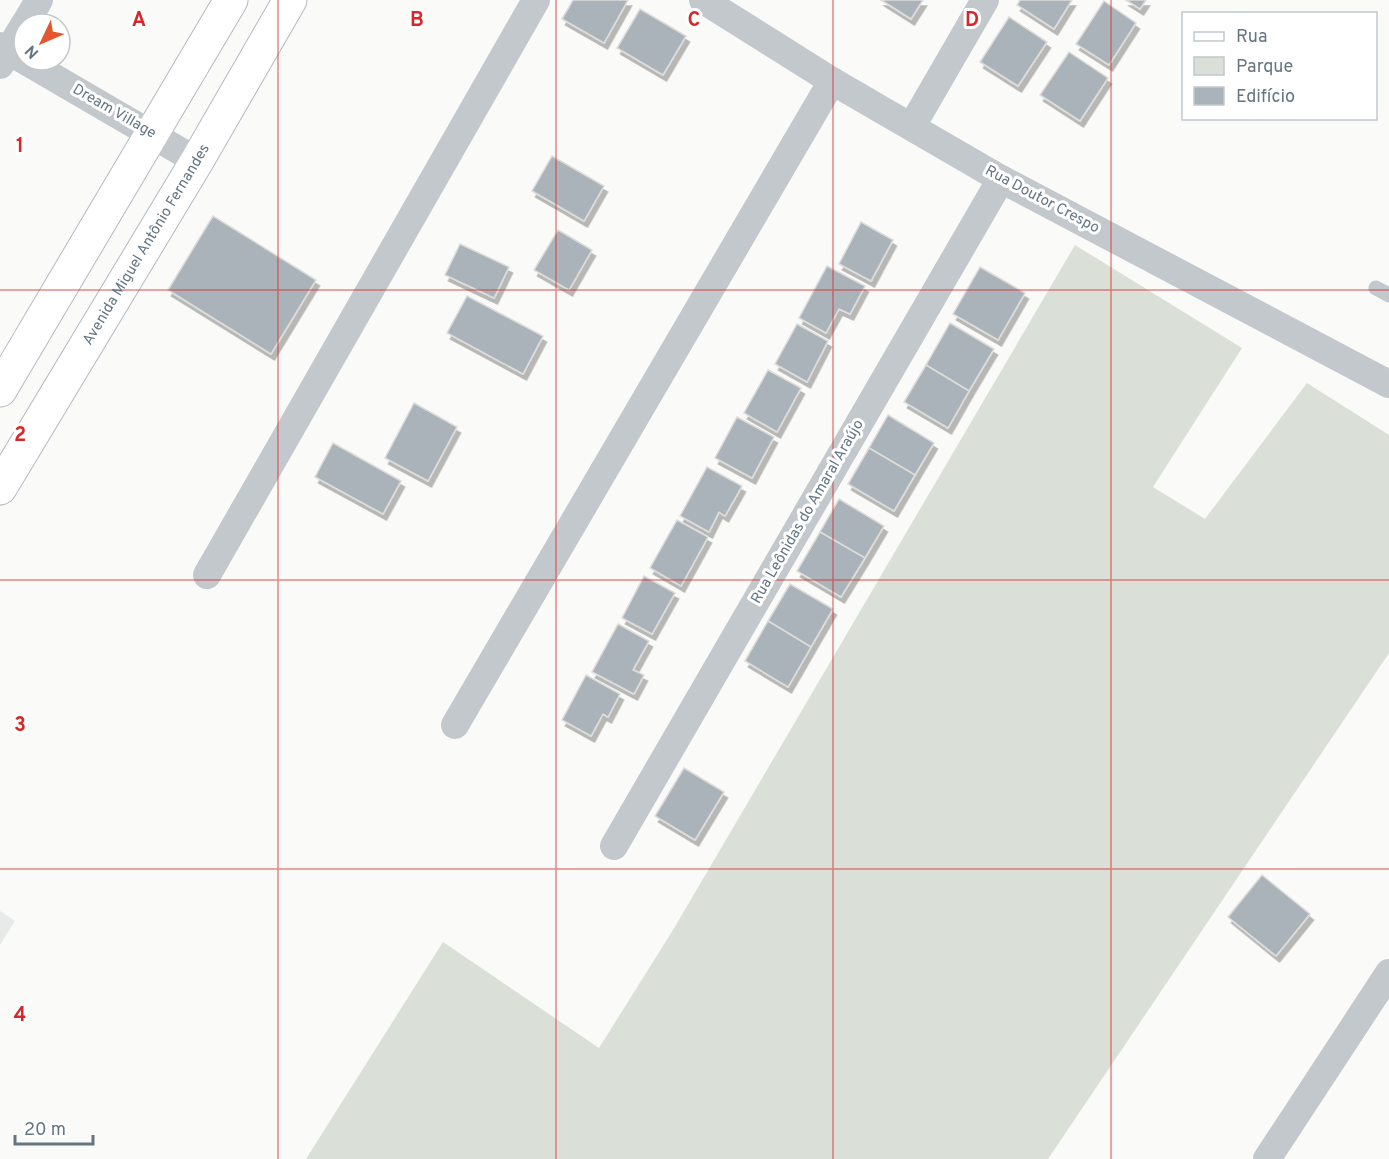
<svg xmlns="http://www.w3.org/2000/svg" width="1389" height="1159" font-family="Overpass,sans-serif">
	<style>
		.built { fill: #e8e9e9 }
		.green { fill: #dadfd7 }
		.building { fill: #aab3b9; stroke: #dcdcda; stroke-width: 1.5; filter: url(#shadow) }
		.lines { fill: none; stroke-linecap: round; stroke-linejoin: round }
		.secondary-casing { stroke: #b3babf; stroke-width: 35 }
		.lane { stroke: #c3c8cc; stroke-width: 15 }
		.street { stroke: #c3c8cc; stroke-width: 28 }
		.secondary { stroke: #fff; stroke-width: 33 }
		.grid { fill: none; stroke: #d62828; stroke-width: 1.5; stroke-opacity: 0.55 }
		.labels { text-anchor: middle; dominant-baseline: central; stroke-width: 6; stroke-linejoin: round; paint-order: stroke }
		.street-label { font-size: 15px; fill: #657683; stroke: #fff }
		.grid-label { font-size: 20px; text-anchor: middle; font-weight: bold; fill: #d62828; stroke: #fff; stroke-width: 6; stroke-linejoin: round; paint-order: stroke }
	</style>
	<defs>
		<filter id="shadow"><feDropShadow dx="3.5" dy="6" stdDeviation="0" flood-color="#0004"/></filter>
	</defs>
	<rect width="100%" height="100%" fill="#fafaf8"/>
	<path class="built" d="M0,911l15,10 -15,24z"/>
	<path class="green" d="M1075,245l167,103 -89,139 52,32 102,-136 82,52v218l-341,506h-742l137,-217 156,106 74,-118z"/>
	<g class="building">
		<path d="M573,0h55l-24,43 -42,-24z"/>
		<path d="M881,0h42l-12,19z"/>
		<path d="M1020,0h52l-18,29 -37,-24z"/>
		<path d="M1126,0h20l-6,9z"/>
		<path d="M1104,1l32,22 -27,42 -33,-21z"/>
		<path d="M640,9l46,27 -23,39 -46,-27z"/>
		<path d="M1009,17l38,25 -29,44 -38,-24z"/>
		<path d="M1069,52l39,26 -28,43 -40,-26z"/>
		<path d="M552,156l52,30 -20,35 -52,-30z"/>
		<path d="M213,216l103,64 -45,74 -103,-64z"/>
		<path d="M861,222l32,18 -22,41 -32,-17z"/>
		<path d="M558,230l34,20 -23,40 -35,-20z"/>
		<path d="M460,244l49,23 -15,31 -49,-23z"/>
		<path d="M827,266l38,20 -15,28 -11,-5 -13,24 -27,-15z"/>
		<path d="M980,267l45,26 -27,47 -45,-26z"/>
		<path d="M467,296l76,40 -20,38 -76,-41z"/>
		<path d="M950,323l44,26 -25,42 -43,-26z"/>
		<path d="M797,324l31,17 -21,41 -32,-18z"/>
		<path d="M926,365l43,26 -21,37 -44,-26z"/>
		<path d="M768,370l33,18 -24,44 -33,-19z"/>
		<path d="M414,403l43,24 -29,54 -43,-23z"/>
		<path d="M888,415l46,28 -19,32 -46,-27z"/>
		<path d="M737,417l37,20 -22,41 -37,-20z"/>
		<path d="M333,443l68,38 -18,33 -68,-37z"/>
		<path d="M869,448l46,27 -21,36 -46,-27z"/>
		<path d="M707,467l35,19 -17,30 -6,-4 -10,20 -29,-16z"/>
		<path d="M839,499l45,27 -19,32 -45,-26z"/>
		<path d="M677,520l31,17 -27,49 -31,-18z"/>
		<path d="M820,532l45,26 -24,39 -44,-26z"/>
		<path d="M644,576l31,17 -23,41 -30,-16z"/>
		<path d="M790,584l43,25 -22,38 -43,-26z"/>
		<path d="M768,621l43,26 -23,40 -43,-26z"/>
		<path d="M618,624l31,17 -16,29 11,5 -10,19 -42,-22z"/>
		<path d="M586,675l34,19 -12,23 -5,-3 -12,22 -29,-16z"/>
		<path d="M684,768l40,24 -29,48 -40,-24z"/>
		<path d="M1262,875l48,39 -34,42 -48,-39z"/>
	</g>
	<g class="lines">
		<g class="secondary-casing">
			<g id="secondary">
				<path d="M0,390l231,-390"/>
				<path id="s1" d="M0,488l197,-327 93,-161"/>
			</g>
		</g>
		<path class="lane" d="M1376,288l13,7"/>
		<g class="street">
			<path d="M703,0l129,81 169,98 388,205"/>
			<path d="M25,24l14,-24"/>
			<path d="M0,46l197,115"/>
			<path d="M0,65l24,-40"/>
			<path d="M912,126l73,-126"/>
			<path d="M207,575l329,-575"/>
			<path d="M455,725l377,-644"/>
			<path d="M614,846l387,-667"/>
			<path d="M1267,1159l122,-186"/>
		</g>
		<use href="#secondary" class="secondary"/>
	</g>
	<path class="grid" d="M278,0v1159M556,0v1159M833,0v1159M1111,0v1159M0,290h1389M0,580h1389M0,869h1389"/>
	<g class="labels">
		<g class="street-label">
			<text transform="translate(114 112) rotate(30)">Dream Village</text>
			<text transform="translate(1042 200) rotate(28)">Rua Doutor Crespo</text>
			<text stroke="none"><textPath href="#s1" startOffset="284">Avenida Miguel Antônio Fernandes</textPath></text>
			<text transform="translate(808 512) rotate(-60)">Rua Leônidas do Amaral Araújo</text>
		</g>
	</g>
	<g class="grid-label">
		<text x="139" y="26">A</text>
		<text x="417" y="26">B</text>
		<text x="694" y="26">C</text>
		<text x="972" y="26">D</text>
		<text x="20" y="152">1</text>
		<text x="20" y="441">2</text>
		<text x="20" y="731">3</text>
		<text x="20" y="1021">4</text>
	</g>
	<rect x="1182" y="12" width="195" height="108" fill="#ffffff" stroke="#c1c8cd" stroke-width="1.5"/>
	<rect x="1194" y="32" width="30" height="9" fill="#ffffff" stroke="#c1c8cd" stroke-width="1.5"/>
	<text x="1236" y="42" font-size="18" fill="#657683">Rua</text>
	<rect x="1194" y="57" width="30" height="18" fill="#dadfd7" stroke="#c1c8cd" stroke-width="1.5"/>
	<text x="1236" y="72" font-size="18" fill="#657683">Parque</text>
	<rect x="1194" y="87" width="30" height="18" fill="#aab3b9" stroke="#c1c8cd" stroke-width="1.5"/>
	<text x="1236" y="102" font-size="18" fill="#657683">Edifício</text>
	<g transform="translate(42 42) rotate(226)"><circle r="28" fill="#ffffff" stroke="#c1c8cd" stroke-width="1.5"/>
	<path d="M0-4.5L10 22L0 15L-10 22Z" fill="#e4572e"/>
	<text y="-9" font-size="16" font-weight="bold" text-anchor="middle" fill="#657683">N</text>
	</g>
	<path d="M15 1135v9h78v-9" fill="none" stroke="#657683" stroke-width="3"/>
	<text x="24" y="1135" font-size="18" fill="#657683" stroke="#ffffff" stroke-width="4.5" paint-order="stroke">20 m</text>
</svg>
